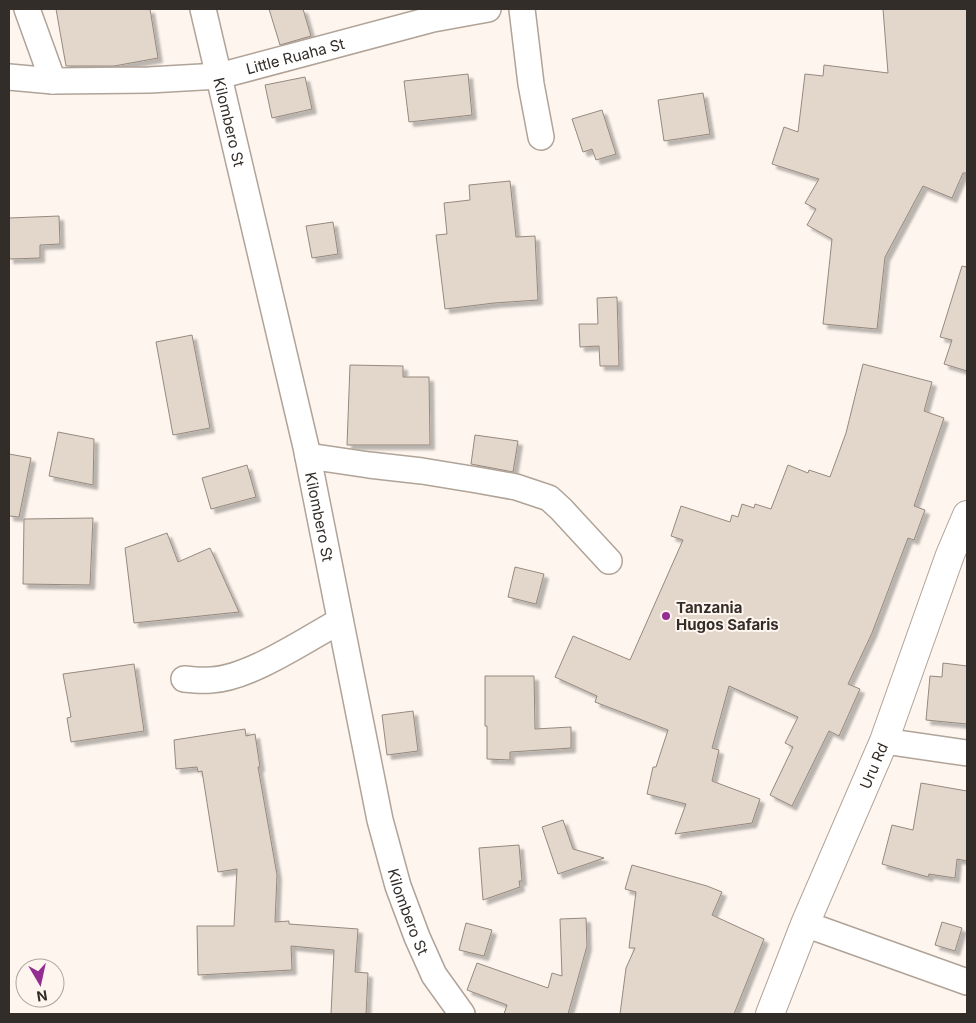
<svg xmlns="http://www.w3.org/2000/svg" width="976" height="1023" font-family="Inter,sans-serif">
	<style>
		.building { fill: #e3d6ca; stroke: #96897f; filter: url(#shadow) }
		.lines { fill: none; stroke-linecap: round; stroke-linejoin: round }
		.minor-casing { stroke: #b0a398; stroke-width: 28 }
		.tertiary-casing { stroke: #b0a398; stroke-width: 30 }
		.minor { stroke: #fff; stroke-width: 25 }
		.tertiary { stroke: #fff; stroke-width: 28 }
		.poi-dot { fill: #942d91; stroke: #fef5ee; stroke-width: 2 }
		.labels { text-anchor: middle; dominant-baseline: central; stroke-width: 4; stroke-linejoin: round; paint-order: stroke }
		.street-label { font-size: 15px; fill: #332d29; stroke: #fef5ee }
		.poi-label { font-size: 15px; font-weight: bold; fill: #332d29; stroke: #fef5ee; text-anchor: start }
	</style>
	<defs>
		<filter id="shadow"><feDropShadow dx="4.5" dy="4.5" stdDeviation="1" flood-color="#0004"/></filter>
	</defs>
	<rect width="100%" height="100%" fill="#fef5ee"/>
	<g class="building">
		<path d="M56,9h94l8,49 -44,8h-48z"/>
		<path d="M269,9h34l8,27 -31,9z"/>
		<path d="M883,9h84v164h-4l-11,25 -29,-12 -38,71 -8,72 -54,-5 9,-85 -25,-14 9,-16 -11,-6 14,-24 -47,-15 12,-37 14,5 7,-58 18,2 1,-11 64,8z"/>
		<path d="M468,74l4,41 -63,7 -5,-41z"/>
		<path d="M305,77l7,32 -40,9 -7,-33z"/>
		<path d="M703,93l7,41 -46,7 -6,-41z"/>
		<path d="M602,110l14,44 -20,6 -4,-11 -9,3 -11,-33z"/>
		<path d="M510,181l6,56 19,-1 3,64 -44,3 -49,6 -9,-74 11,-1 -3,-31 26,-3 -1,-15z"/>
		<path d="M59,216l1,28 -20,1v13l-31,1v-41z"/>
		<path d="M333,222l5,32 -26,4 -6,-32z"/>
		<path d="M962,266l5,1v104l-23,-7 8,-24 -12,-3z"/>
		<path d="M617,297l2,69h-19l-1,-20 -19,1 -1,-23h19l-1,-26z"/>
		<path d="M192,335l18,93 -37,7 -17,-93z"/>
		<path d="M863,364l69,18 -8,29 20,7 -30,88 11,4 -11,30 -6,-2 -36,95 -24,51 12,5 -21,47 -10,-5 -37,75 -22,-11 23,-48 -8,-4 13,-26 -69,-31 -17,62 7,2 -7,31 48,18 -8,24 -77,11 11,-30 -39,-10 6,-27h3l12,-37 -73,-28 2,-6 -42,-19 18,-41 57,24 53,-120 -12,-4 10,-30 49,16 2,-7 6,2 4,-13 12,4 1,-4 16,5 17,-44 20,8 1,-3 21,7 16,-44z"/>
		<path d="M350,365l53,1v11h26l1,68h-83z"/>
		<path d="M58,432l36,7 -1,46 -44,-9z"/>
		<path d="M475,435l43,6 -5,31 -42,-8z"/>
		<path d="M9,454l22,4 -12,59 -10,-1z"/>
		<path d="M247,465l9,32 -45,12 -9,-31z"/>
		<path d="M93,518l-3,67 -67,-1 1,-65z"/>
		<path d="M167,533l11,29 32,-14 29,64 -105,11 -9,-75z"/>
		<path d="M515,567l29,7 -8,30 -28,-7z"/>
		<path d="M943,663l24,3v58l-41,-4 4,-44 12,1z"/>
		<path d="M134,664l10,67 -73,11 -4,-24 4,-1 -8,-43z"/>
		<path d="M485,676h49l1,53 36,-2v21l-61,4v8l-23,-1v-33h-2z"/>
		<path d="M413,711l5,40 -31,4 -5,-40z"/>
		<path d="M245,729l1,7 9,-2 5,33h-2l19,108 -2,47 14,-1v3l69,5 -3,43 13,1 -2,41h-35l3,-64 -43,-4 1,24 -94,5 -1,-49h37l3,-57 -19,3 -16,-101 -4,1 -1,-5 -21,2 -2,-29z"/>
		<path d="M921,783l46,8v70l-10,-2 -2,19 -26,-4 -1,3 -46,-13 10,-39 21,5z"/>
		<path d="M563,820l10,29 31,9 -46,16 -16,-47z"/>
		<path d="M519,845l3,36h-3l1,6 -37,13 -4,-52z"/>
		<path d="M632,865l75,21 15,6 -10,23 52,24 -30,75h-114l6,-46 9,-20h-6l7,-56 -11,-3z"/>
		<path d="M586,918l1,28 -19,68h-64l3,-9 -40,-15 10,-27 71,25 4,-15 10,3 -2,-57z"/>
		<path d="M942,922l20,6 -7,23 -20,-6z"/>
		<path d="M466,923l26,7 -8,26 -25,-6z"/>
	</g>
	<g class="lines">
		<g class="minor-casing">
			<g id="minor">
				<path d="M27,9l26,72"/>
				<path id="s1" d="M203,9l103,438 74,373 18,66 19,51 17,38 28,39"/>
				<path d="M522,9l9,75 10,53"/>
				<path id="s2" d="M9,77l44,4 96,-1 70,-4 214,-57 55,-10"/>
				<path d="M308,456l61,9 53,6 55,9 39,7 33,11 12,11 48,52"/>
				<path d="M184,679c9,1 18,2 27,1 39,-2 94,-40 129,-59"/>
				<path d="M884,741l83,12"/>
				<path d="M805,924l162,58"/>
			</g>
		</g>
		<g class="tertiary-casing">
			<g id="tertiary">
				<path id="s3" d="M770,1014l35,-90 79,-183 66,-186 17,-40"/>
			</g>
		</g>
		<use href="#minor" class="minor"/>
		<use href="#tertiary" class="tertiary"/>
	</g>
	<circle class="poi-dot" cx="666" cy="616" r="5"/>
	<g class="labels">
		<g class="street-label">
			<text stroke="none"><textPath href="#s2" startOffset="289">Little Ruaha St</textPath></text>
			<text stroke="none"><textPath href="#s1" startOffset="116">Kilombero St</textPath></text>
			<text stroke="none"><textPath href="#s1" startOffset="521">Kilombero St</textPath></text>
			<text stroke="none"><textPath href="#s3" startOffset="269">Uru Rd</textPath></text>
			<text stroke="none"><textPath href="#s1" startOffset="926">Kilombero St</textPath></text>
		</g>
		<g class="poi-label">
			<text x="676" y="607">Tanzania<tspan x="676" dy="17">Hugos Safaris</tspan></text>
		</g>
	</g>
	<rect width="976" height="1023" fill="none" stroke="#332d29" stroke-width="20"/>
	<g transform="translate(40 983) rotate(171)"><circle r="24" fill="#fef5ee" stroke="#ada59f"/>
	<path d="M0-4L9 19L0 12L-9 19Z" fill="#942d91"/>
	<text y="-8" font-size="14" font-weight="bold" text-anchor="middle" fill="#332d29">N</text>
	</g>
</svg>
